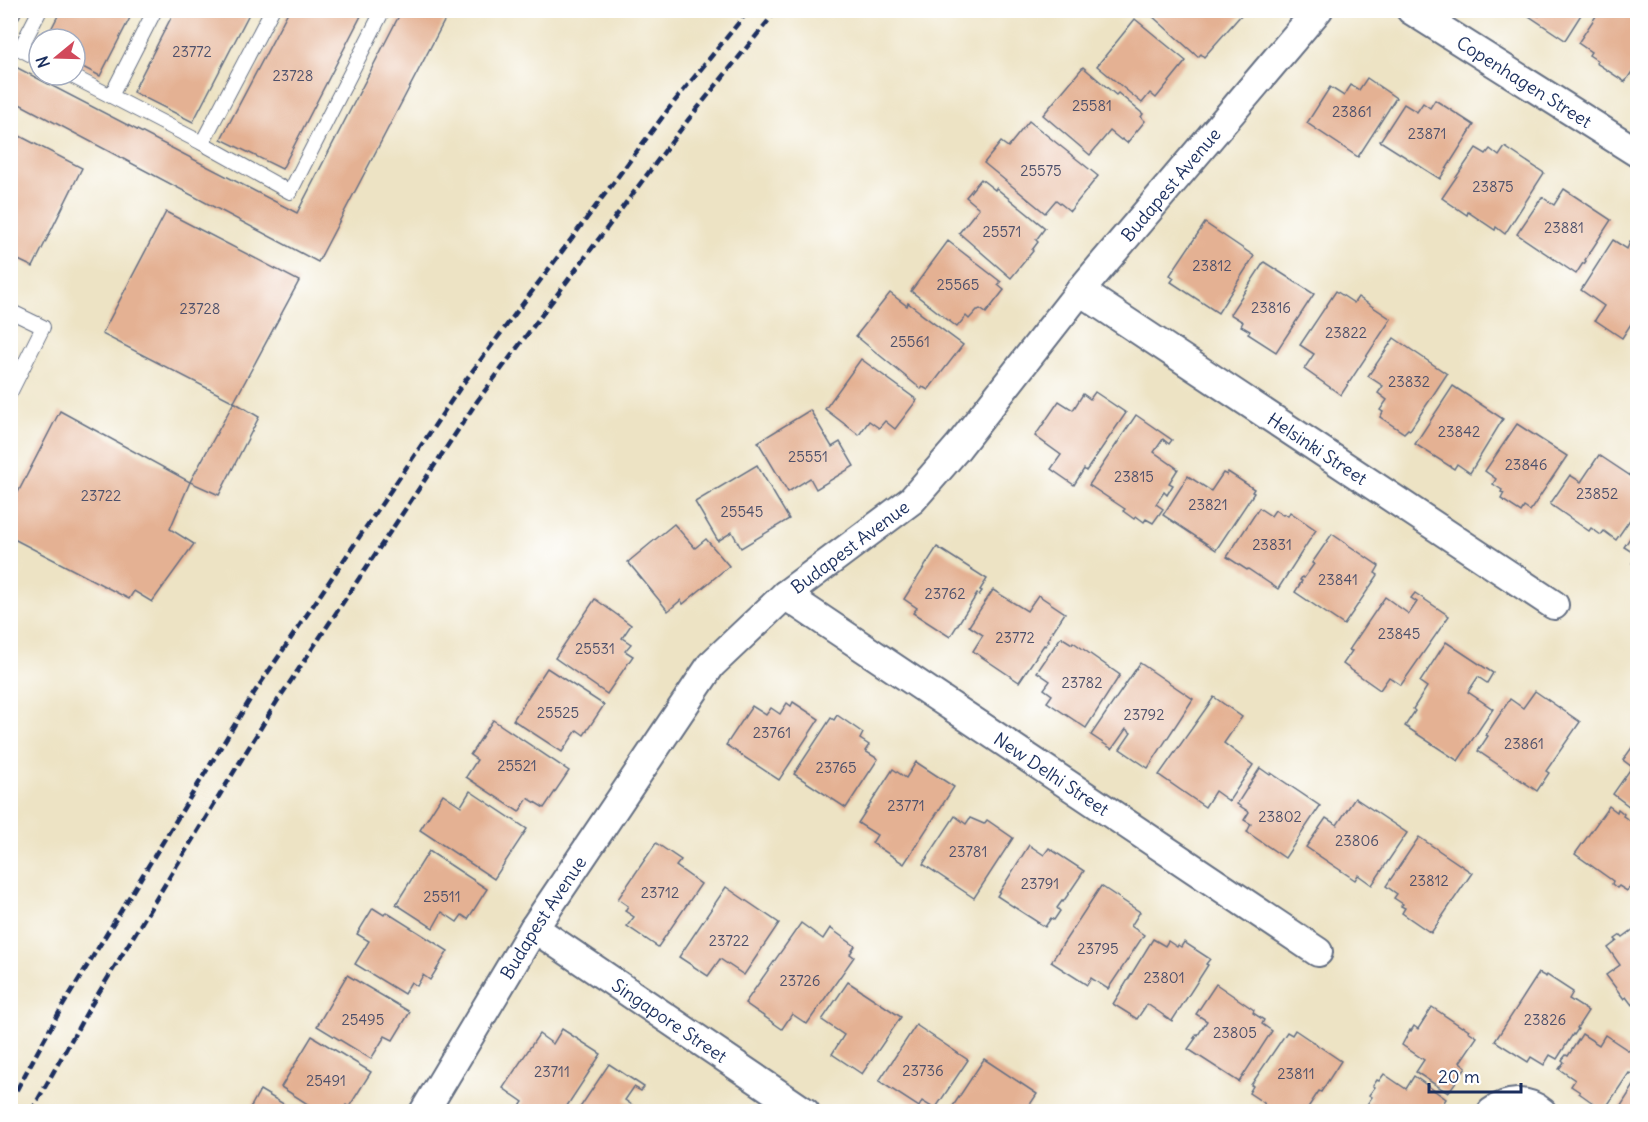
<svg xmlns="http://www.w3.org/2000/svg" width="1648" height="1122" font-family="Delius,sans-serif">
	<style>
		.building { fill: #e4b193 }
		.lines { fill: none; stroke-linecap: round; stroke-linejoin: round }
		.service-casing { stroke: #646e82; stroke-width: 16 }
		.minor-casing { stroke: #646e82; stroke-width: 32 }
		.service { stroke: #fff; stroke-width: 14 }
		.minor { stroke: #fff; stroke-width: 28 }
		.rail { stroke: #1b2f5e; stroke-width: 4.5; stroke-dasharray: 9 4.5; stroke-linecap: butt }
		.labels { text-anchor: middle; dominant-baseline: central; stroke-width: 4.5; stroke-linejoin: round; paint-order: stroke }
		.number-label { font-size: 15px; fill: #4d506b }
		.street-label { font-size: 18px; fill: #1b2f5e; stroke: #fff }
	</style>
	<rect width="100%" height="100%" fill="#fff"/>
	<filter id="ink" filterUnits="userSpaceOnUse"><feTurbulence type="fractalNoise" baseFrequency=".0167" numOctaves="2"/><feDisplacementMap in="SourceGraphic" scale="12" xChannelSelector="R" yChannelSelector="G"/><feConvolveMatrix kernelMatrix="1 2 1 2 8 2 1 2 1" color-interpolation-filters="sRGB"/></filter>
	<filter id="wash" filterUnits="userSpaceOnUse"><feTurbulence type="fractalNoise" baseFrequency=".008" numOctaves="4" result="noise"/><feDisplacementMap in="SourceGraphic" scale="24" xChannelSelector="R" yChannelSelector="G"/><feGaussianBlur stdDeviation="1.35" result="paint"/><feColorMatrix in="noise" values="0 0 0 0 0 0 0 0 0 0 0 0 0 0 0 0 0 1.4 0 .05"/><feComposite in="paint" operator="in"/></filter>
	<g filter="url(#wash)">
		<rect width="100%" height="100%" fill="#ede3c4"/>
		<g id="blocks">
			<g class="building">
				<path d="M10,10h13l-13,24z"/>
				<path d="M61,10h73l-34,66 -25,-13v-24h-29z"/>
				<path d="M175,10h76l-58,112 -60,-30z"/>
				<path d="M289,10h75l-82,159 -61,-30z"/>
				<path d="M402,10h48l-132,252 -308,-163v-35l287,149z"/>
				<path d="M1155,10h83l4,4 -38,43 -3,-3 -3,3 -47,-42z"/>
				<path d="M1543,10h41l-19,30 -36,-24 3,-4 7,4z"/>
				<path d="M1600,10h38v53l-13,19 -29,-19 2,-2 -9,-6 2,-3 -13,-9z"/>
				<path d="M1135,19l51,42 -30,37 -6,-5 -8,10 -45,-37z"/>
				<path d="M1083,67l33,28 2,-2 25,21 -2,3 4,4 -18,22 -5,-4 -1,1 -11,-9 -20,24 -47,-40z"/>
				<path d="M1367,78l29,20 -38,59 -51,-34 23,-36 14,9 7,-11 8,5z"/>
				<path d="M1435,100l39,25 -34,54 -60,-38 24,-37 13,8 6,-9 7,5z"/>
				<path d="M1029,121l69,55 -28,35 -14,-11 -11,13 -61,-50 17,-21 7,5z"/>
				<path d="M10,131l72,37 -49,99 -23,-11z"/>
				<path d="M1505,147l39,26 -39,61 -9,-7 -1,3 -27,-18 -1,3 -25,-17 34,-50 10,6 4,-5 9,7z"/>
				<path d="M981,179l14,11 1,-2 49,40 -9,12 2,2 -6,8 1,1 -22,27 -52,-45 20,-25 -13,-11z"/>
				<path d="M1564,189l47,31 -26,40 1,1 -2,3 -1,-1 -7,11 -59,-40 25,-37 12,8z"/>
				<path d="M166,212l133,69 -65,121 -132,-68z"/>
				<path d="M1205,223l49,33 -36,57 -47,-31 3,-4 -4,-3z"/>
				<path d="M1613,240l14,9 3,-7 8,5v66l-16,25 -27,-18 9,-14 -23,-16z"/>
				<path d="M948,241l53,41 -3,3 6,5 -18,23 -6,-4 -2,1h-1l-8,9 -3,-3 -9,11 -46,-36z"/>
				<path d="M1264,262l50,32 -38,58 -28,-18 2,-3 -9,-5 2,-4 -13,-8z"/>
				<path d="M1336,291l18,12 4,-6 33,22 -50,76 -37,-26 10,-15 -14,-9z"/>
				<path d="M890,293l17,13 1,-3 12,9v1l43,32 -35,45 -5,-3 -2,2 -65,-53z"/>
				<path d="M1394,338l53,36 -37,56 -2,-1 -4,4 -24,-16 3,-5 -3,-2 7,-10 -9,-7 5,-7 -15,-10z"/>
				<path d="M861,359l56,41 -22,29 -10,-8 -6,7 -10,-7 -10,14 -34,-26z"/>
				<path d="M1453,386l50,33 -33,54 -13,-9 -3,5 -39,-25z"/>
				<path d="M1095,392l31,21 -40,58 -2,-2 -10,16 -23,-16 10,-14 -26,-19 24,-35 14,9 10,-16 7,5z"/>
				<path d="M234,402l25,15 -40,78 -29,-13z"/>
				<path d="M810,410l22,37 8,-5 14,24 -38,23 -6,-11 -22,14 -30,-50z"/>
				<path d="M60,411l130,71 -20,47 24,15 -42,58 -18,-11 -5,8 -119,-62v-29z"/>
				<path d="M1136,415l36,25 -3,4 -6,-5 -9,13 24,17 -9,14 4,2 -6,10 -3,-3 -8,12 7,5 -10,14 -7,-4 -2,3 -8,-6 -2,3 -11,-8 2,-2 -36,-24z"/>
				<path d="M1517,424l50,32 -37,55 -6,-4 -3,5 -20,-13 3,-6 -3,-1 1,-2 -9,-6 3,-5 -11,-8z"/>
				<path d="M1599,455l39,26v27l-22,32 -12,-9 -3,4 -10,-7 -2,3 -39,-27 20,-29 11,7z"/>
				<path d="M757,465l32,54 -48,29 -9,-16 -14,9 -23,-39z"/>
				<path d="M1228,472l26,17 -2,3 2,1 -38,57 -53,-35 25,-39 23,15 12,-18 4,2z"/>
				<path d="M1259,508l12,8 4,-6 8,5 1,-1 4,2 2,-4 26,18 -38,59 -30,-20 -1,1 -20,-13z"/>
				<path d="M674,524l21,24 11,-9 23,27 -46,38 -2,-4 -13,11 -40,-49z"/>
				<path d="M1638,526v41l-6,-4 5,-8 -13,-8z"/>
				<path d="M1332,534l47,32 -4,7 3,2 -34,50 -49,-33 7,-11 -2,-1 2,-3 2,1 10,-14 -2,-1z"/>
				<path d="M937,547l50,32 -7,11 2,1 -3,4 -2,-1 -27,43 -37,-24 4,-5 -13,-9z"/>
				<path d="M993,590l34,21 11,-16 27,18 -18,27 2,1 -4,5 -1,-1 -25,37 -46,-31 10,-16 -14,-9z"/>
				<path d="M1415,593l34,23 -48,69 -12,-8 -9,13 -37,-26 9,-13 -3,-1 36,-53 24,17 8,-12 -6,-4z"/>
				<path d="M595,599l36,26 -9,13 9,6 -6,7 8,5 -26,38 -52,-36z"/>
				<path d="M1061,637l11,7 1,-2 47,33 -34,53 -39,-26 5,-7 -8,-6 6,-8 -13,-9z"/>
				<path d="M1446,642l47,31 -6,10 -9,-6 -10,15 25,17 -35,52 -53,-35 10,-15 -2,-2 14,-22 -7,-5z"/>
				<path d="M1140,663l53,36 -45,69 -28,-19 11,-16 -5,-4 -14,20 -21,-14z"/>
				<path d="M547,668l57,37 -20,30 -7,-5 -15,22 -49,-32z"/>
				<path d="M1535,691l45,31 -34,49 3,2 -12,18 -59,-40 10,-15 -2,-1 24,-36 13,9z"/>
				<path d="M1214,697l28,20 -18,26 29,22 -24,36 -14,-10 -10,16 -46,-32z"/>
				<path d="M793,702l26,17 -40,61 -53,-35 26,-39 14,9 5,-7 9,6 7,-11 4,3z"/>
				<path d="M837,715l26,18 -3,6 9,6 -4,6 13,8 -32,49 -52,-34 37,-56 3,2z"/>
				<path d="M493,720l76,51 -25,37 -16,-10 -9,14 -53,-35 11,-17 -7,-5z"/>
				<path d="M1636,742l2,1v70l-25,-19 19,-27 -9,-7z"/>
				<path d="M916,762l38,25 -50,77 -32,-21 5,-8 -19,-12 35,-54 13,9z"/>
				<path d="M1260,768l10,7 1,-2 49,33 -35,52 -38,-26 4,-8 -7,-4 5,-8 -12,-8z"/>
				<path d="M470,791l57,38 -33,50 -74,-49 23,-36 18,12z"/>
				<path d="M1355,798l52,35 -35,52 -14,-10 -3,5 -49,-33 20,-29 11,7z"/>
				<path d="M1609,806l8,6 1,-3 6,5 -1,2 15,10v50l-11,15 -8,-5 -2,2 -5,-4 1,-3 -38,-27z"/>
				<path d="M955,816l11,8 4,-6 14,6 3,-4 26,18 -39,60 -51,-34z"/>
				<path d="M1419,837l53,36 -41,60 -29,-20 3,-5 -4,-2 2,-2 -9,-6 3,-4 -11,-8z"/>
				<path d="M656,843l25,17 -5,6 25,18 -43,63 -31,-21 7,-9 -9,-6 3,-5 -10,-7z"/>
				<path d="M1029,845l15,10 5,-7 35,23 -21,31 -1,-1 -5,7 3,3 -6,9 -3,-2 -6,9 -48,-31z"/>
				<path d="M429,851l58,38 -19,30 -6,-4 -5,7 -15,-10 -9,16 -37,-24z"/>
				<path d="M1101,886l39,26 -9,14 13,9 -36,54 -17,-11 -4,7 -36,-23z"/>
				<path d="M726,887l53,36 -35,52 -24,-16 -12,17 -29,-19z"/>
				<path d="M373,908l11,7 2,-3 62,39 -18,29 -7,-5 -6,11 -6,-4 -7,12 -49,-30 14,-23 -12,-7z"/>
				<path d="M801,923l22,16 7,-11 25,18 -5,8 4,3 -47,67 -15,-10 -10,15 -37,-26z"/>
				<path d="M1638,926v75l-6,4 -6,-8 -2,2 -18,-24 14,-10 -12,-17 9,-7 -2,-2 6,-4 2,2z"/>
				<path d="M1153,939l12,7 3,-5 9,6 1,-2 3,2 3,-5 26,17 -4,5 2,1 -36,56 -25,-17 -10,15 -24,-15z"/>
				<path d="M1539,973l7,4 1,-2 26,17 -4,7 19,12 -11,17 1,1 -4,6 -1,-1 -16,25 -7,-4 -6,10 -13,-8 -3,5 -33,-21z"/>
				<path d="M347,975l63,37 -17,28 -8,-4 -14,23 -54,-33z"/>
				<path d="M848,982l53,35 -39,57 -30,-20 12,-19 -22,-15z"/>
				<path d="M1216,984l38,26 -1,3 11,7 -2,4 10,7 -33,51 -51,-33 8,-11h-2l3,-4 1,1 9,-14 -11,-7z"/>
				<path d="M1432,1007l30,20 1,-1 6,4 -1,1 9,6 -17,25 6,5 -18,26 -32,-21 8,-12 -22,-15 8,-15 1,1 3,-5 4,3z"/>
				<path d="M916,1025l52,35 -33,49 -13,-8 -3,6 -40,-26z"/>
				<path d="M562,1029l39,25 -38,58h-41l-4,-3 5,-7 -20,-14 36,-54 14,10z"/>
				<path d="M1295,1030l46,31 -20,31 -2,-1 -14,21h-38l-3,-3 1,-2 -1,-4 -15,-10 4,-7 -2,-1 36,-53 5,3z"/>
				<path d="M1582,1034l17,11 6,-10 33,22v4l-5,7h2l-4,6 -2,-1 -24,36 -4,-3 -1,2 -21,-15 1,-1 -9,-6 4,-6 -16,-11 5,-7 -2,-2 4,-5 2,1z"/>
				<path d="M312,1036l59,36 -22,35 -3,-2 -4,7h-22l-39,-25z"/>
				<path d="M984,1059l53,35 -12,18h-76z"/>
				<path d="M609,1064l35,23 -3,4 -7,-4 -9,13 17,12h-65z"/>
				<path d="M1384,1074l22,15 8,-13 32,23 -8,13h-76l10,-15 -3,-2 6,-8 -2,-1 4,-6 2,1z"/>
				<path d="M1638,1079v33h-21z"/>
				<path d="M260,1090l37,22h-49z"/>
			</g>
		</g>
	</g>
	<g filter="url(#ink)">
		<use href="#blocks" fill-opacity="0" stroke="#646e82" stroke-width="1.5"/>
		<g class="lines">
			<g class="service-casing">
				<g id="service">
					<path d="M39,59l-19,-10 20,-39"/>
					<path d="M70,75l41,21 44,-86"/>
					<path d="M111,96l91,47 70,-133"/>
					<path d="M202,143l88,49 93,-182"/>
					<path d="M10,311l33,16 -33,66"/>
				</g>
			</g>
			<g class="minor-casing">
				<g id="minor">
					<path id="s1" d="M1411,10l227,143"/>
					<path id="s2" d="M1080,291l474,314"/>
					<path id="s3" d="M785,595l533,357"/>
					<path id="s4" d="M534,928l271,184"/>
					<path id="s5" d="M424,1112l110,-184 177,-263 74,-70 127,-95 46,-53 122,-156 238,-281"/>
					<path d="M1492,1112c15,-11 35,-13 50,0"/>
				</g>
			</g>
			<use href="#service" class="service"/>
			<use href="#minor" class="minor"/>
			<g class="rail">
				<path d="M10,1102l52,-95 192,-314 208,-308 208,-278 79,-97"/>
				<path d="M31,1112l56,-100 189,-309 202,-303 210,-280 89,-110"/>
			</g>
		</g>
	</g>
	<g class="labels">
		<g class="number-label">
			<text x="192" y="51">23772</text>
			<text x="293" y="75">23728</text>
			<text x="1092" y="105">25581</text>
			<text x="1352" y="111">23861</text>
			<text x="1427" y="133">23871</text>
			<text x="1041" y="170">25575</text>
			<text x="1493" y="186">23875</text>
			<text x="1564" y="227">23881</text>
			<text x="1002" y="231">25571</text>
			<text x="1212" y="265">23812</text>
			<text x="958" y="284">25565</text>
			<text x="1271" y="307">23816</text>
			<text x="200" y="308">23728</text>
			<text x="1346" y="332">23822</text>
			<text x="910" y="341">25561</text>
			<text x="1409" y="381">23832</text>
			<text x="1459" y="431">23842</text>
			<text x="808" y="456">25551</text>
			<text x="1526" y="464">23846</text>
			<text x="1134" y="476">23815</text>
			<text x="1597" y="493">23852</text>
			<text x="101" y="495">23722</text>
			<text x="1208" y="504">23821</text>
			<text x="742" y="511">25545</text>
			<text x="1272" y="544">23831</text>
			<text x="1338" y="579">23841</text>
			<text x="945" y="593">23762</text>
			<text x="1399" y="633">23845</text>
			<text x="1015" y="637">23772</text>
			<text x="595" y="648">25531</text>
			<text x="1082" y="682">23782</text>
			<text x="558" y="712">25525</text>
			<text x="1144" y="714">23792</text>
			<text x="772" y="732">23761</text>
			<text x="1524" y="743">23861</text>
			<text x="517" y="765">25521</text>
			<text x="836" y="767">23765</text>
			<text x="906" y="805">23771</text>
			<text x="1280" y="816">23802</text>
			<text x="1357" y="840">23806</text>
			<text x="968" y="851">23781</text>
			<text x="1429" y="880">23812</text>
			<text x="1040" y="883">23791</text>
			<text x="660" y="892">23712</text>
			<text x="442" y="896">25511</text>
			<text x="729" y="940">23722</text>
			<text x="1098" y="948">23795</text>
			<text x="1164" y="977">23801</text>
			<text x="800" y="980">23726</text>
			<text x="363" y="1019">25495</text>
			<text x="1545" y="1019">23826</text>
			<text x="1235" y="1032">23805</text>
			<text x="923" y="1070">23736</text>
			<text x="552" y="1071">23711</text>
			<text x="1296" y="1073">23811</text>
			<text x="326" y="1080">25491</text>
		</g>
		<g class="street-label">
			<text stroke="none"><textPath href="#s1" startOffset="134">Copenhagen Street</textPath></text>
			<text stroke="none"><textPath href="#s5" startOffset="1200">Budapest Avenue</textPath></text>
			<text stroke="none"><textPath href="#s2" startOffset="285">Helsinki Street</textPath></text>
			<text stroke="none"><textPath href="#s5" startOffset="714">Budapest Avenue</textPath></text>
			<text stroke="none"><textPath href="#s3" startOffset="321">New Delhi Street</textPath></text>
			<text stroke="none"><textPath href="#s5" startOffset="228">Budapest Avenue</textPath></text>
			<text stroke="none"><textPath href="#s4" startOffset="164">Singapore Street</textPath></text>
		</g>
	</g>
	<rect width="1648" height="1122" fill="none" stroke="#fff" stroke-width="36"/>
	<g transform="translate(57 57) rotate(251)"><circle r="28" fill="#ffffff" stroke="#a4acbf" stroke-width="1.5"/>
	<path d="M0-4.5L10 22L0 15L-10 22Z" fill="#d1495b"/>
	<text y="-9" font-size="16" font-weight="bold" text-anchor="middle" fill="#1b2f5e">N</text>
	</g>
	<path d="M1429 1083v9h92v-9" fill="none" stroke="#1b2f5e" stroke-width="3"/>
	<text x="1438" y="1083" font-size="18" fill="#1b2f5e" stroke="#ffffff" stroke-width="4.5" paint-order="stroke">20 m</text>
</svg>
